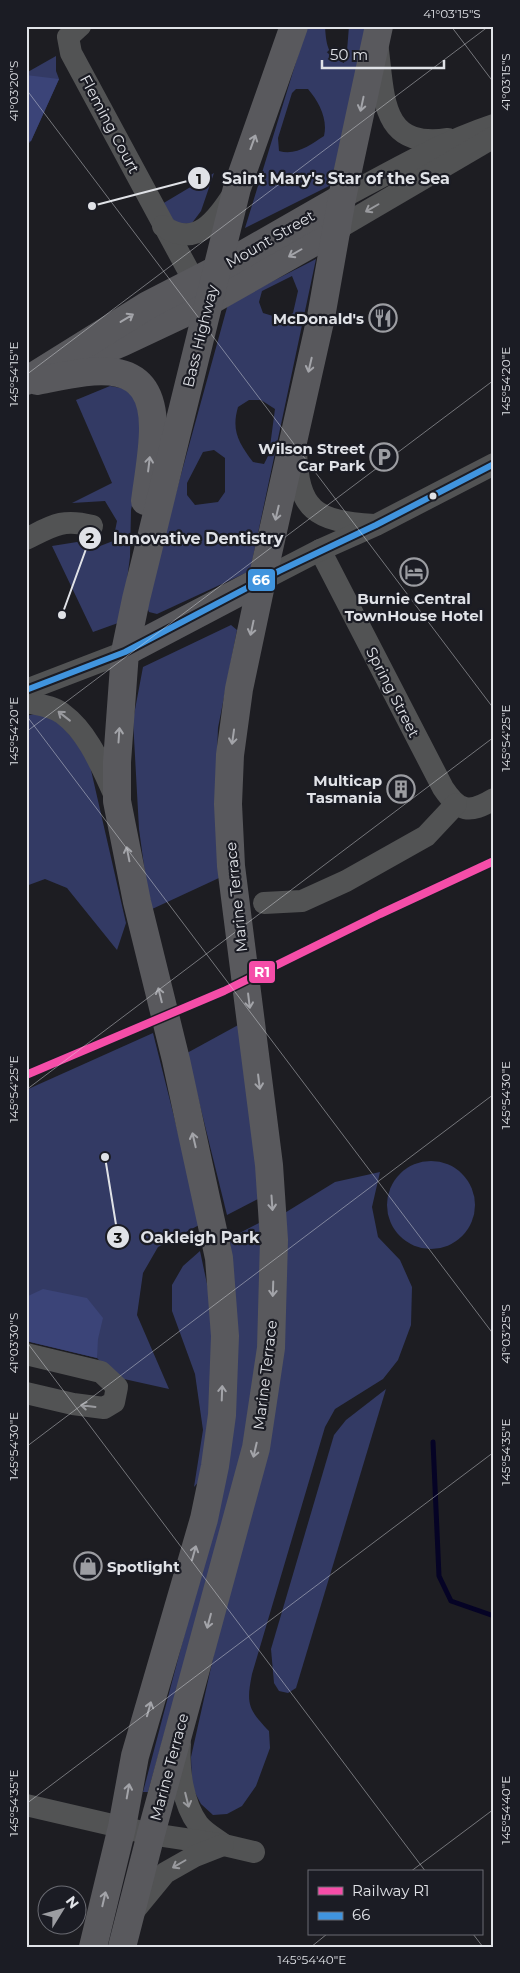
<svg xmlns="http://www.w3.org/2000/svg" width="520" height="1973" font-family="Montserrat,sans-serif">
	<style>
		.green { fill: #333a64; fill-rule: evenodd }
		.forest { fill: #3b4478 }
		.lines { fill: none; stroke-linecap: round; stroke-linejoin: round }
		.stream { stroke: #050325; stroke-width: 5 }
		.minor { stroke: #525354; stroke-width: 22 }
		.highway { stroke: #59595d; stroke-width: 28 }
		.bus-1-casing { stroke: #1b1c24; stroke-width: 10 }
		.bus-1 { stroke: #4094de; stroke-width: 6 }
		.rail-1-casing { stroke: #1b1c24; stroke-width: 11 }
		.rail-1 { stroke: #f54da8; stroke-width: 8 }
		.oneway { stroke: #a3a4a9 }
		.oneway2 { stroke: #999a9e }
		.ticks { fill: none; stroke: #e0e2e7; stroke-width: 1; stroke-opacity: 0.45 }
		.bus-dot { fill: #e0e2e7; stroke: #1b1c24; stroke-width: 2 }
		.labels { text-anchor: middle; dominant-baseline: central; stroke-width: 4.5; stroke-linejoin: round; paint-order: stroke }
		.street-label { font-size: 15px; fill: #e0e2e7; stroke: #1b1c24 }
		.poi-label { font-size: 15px; font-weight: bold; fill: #e0e2e7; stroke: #1b1c24; text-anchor: end }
		.leader { fill: none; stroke: #e0e2e7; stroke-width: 2 }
		.callout-dot { fill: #e0e2e7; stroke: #1b1c24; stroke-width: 2 }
		.mark-label { font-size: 15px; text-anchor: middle; font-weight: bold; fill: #111 }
		.callout-label { font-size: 16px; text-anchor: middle; font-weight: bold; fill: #e0e2e7; stroke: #1b1c24; stroke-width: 4.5; stroke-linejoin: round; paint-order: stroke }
		.line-badge { stroke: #1b1c24; stroke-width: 2 }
		.badge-label { font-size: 14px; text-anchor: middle; font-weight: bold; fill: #fff }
		.neatline { fill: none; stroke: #e0e2e7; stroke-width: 2 }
		.ticks-label { font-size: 12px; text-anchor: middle; fill: #e0e2e7 }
	</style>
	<rect width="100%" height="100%" fill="#1d1d22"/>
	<g class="green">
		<path d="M307,26h18c1,16 2,31 19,37l3,-12 2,-25h17l-31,157 -90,45zM296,89h12c11,13 20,30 16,47 -14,9 -28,20 -45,15l-1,-13 14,-45z"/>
		<path d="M56,56v15l3,8 -28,62 -5,5v-73z"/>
		<path d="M214,173l-13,38 -9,12c-20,3 -21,-3 -30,-19z"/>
		<path d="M316,259l-66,312 -93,43 -8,-2 -3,-7 7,-29 75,-272zM292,276l6,15 -5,22 -10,6 -20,-6 -4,-11 3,-11zM249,400h12l14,9 -6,45 -5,10 -11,-2c-14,-19 -22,-31 -15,-55zM214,450l11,8v34l-7,10 -23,3 -8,-10v-12l16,-31z"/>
		<path d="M110,386l22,4 17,32 -18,88 -1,47 -6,45 -6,21 -25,9 -41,-86 25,-4 18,6 18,-7 4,-20 -12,-20 -33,2 40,-20 -36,-83z"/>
		<path d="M231,625l6,5 -19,98 -3,78 4,72 -69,32 -11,-81 -6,-109 10,-53z"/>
		<path d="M34,714l19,1 35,42 38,166 -9,27 -50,-62 -22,-9 -19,7v-170z"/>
		<path d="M240,1024l20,174 -33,17 -40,-162z"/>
		<path d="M153,1033l48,191 -43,23 -15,26 -6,42 32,74 -54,-12 -18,-19 -71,-17v-251z"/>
		<circle cx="431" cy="1205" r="44"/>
		<path d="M380,1172l-8,35 6,30 22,23 12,27 -1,38 -13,35 -15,19 -48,30 -10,18 -73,247c-6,30 -4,35 17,57l1,17 -14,38 -14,20 -15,8 -14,1 -12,-11 -9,-17 -1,-30 23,-103 69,-440 52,-32z"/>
		<path d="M261,1222l2,87 -13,107 -17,73 -85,303h-5l80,-304 12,-158 -5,-92z"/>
		<path d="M200,1251l10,47 3,70 -5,60 -7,51 -7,8 9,-57 -8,-56 -23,-63v-26l11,-19z"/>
		<path d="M386,1389l-90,299 -8,5 -9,-2 -5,-8 -3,-34 63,-214 12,-15z"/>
	</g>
	<g class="forest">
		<path d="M26,75l33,4 -28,62h-5z"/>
		<path d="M43,1289l44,9 16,20 -5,21 -1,19 -71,-17v-44z"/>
	</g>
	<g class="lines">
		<path class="stream" d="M433,1442l6,134 12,25 43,15"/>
		<g class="minor">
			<path d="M80,26l-12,11 3,16 123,228"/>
			<path d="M378,50c6,49 4,99 70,89"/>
			<path d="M342,198c50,-27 98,-55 152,-73"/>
			<path d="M163,226c34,23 53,-6 71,-33"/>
			<path d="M337,229l157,-92"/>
			<path d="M296,450c2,61 19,71 78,75"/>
			<path d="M26,539c26,-13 36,-21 66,-13"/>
			<path d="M320,550l123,238c16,24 26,26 51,11"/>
			<path d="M262,580l58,-30 56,-25 118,-61"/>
			<path d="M26,690l99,-38"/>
			<path d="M26,702c13,3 27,4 37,12 27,20 40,57 54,86"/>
			<path d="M264,903l38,-2 44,-20 80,-45 30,-32"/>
			<path d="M26,1354l75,18 16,15 -3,15 -10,6 -31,-4 -47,-11"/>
			<path d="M180,1744c-2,26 3,60 18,80 6,8 17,14 25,20"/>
			<path d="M26,1805l125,29 73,11 30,7"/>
			<path d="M133,1912l32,-39 30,-17 28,-11"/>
		</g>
		<g class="highway">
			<path d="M90,356l33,-14 85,-40 129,-73"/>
			<path d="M26,381l122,-76 70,-36 124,-71"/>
			<path d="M37,381c51,-10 116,-29 116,47 0,24 -5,49 -8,73"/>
			<path d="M125,652l137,-72"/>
			<path d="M93,1947l29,-120 13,-71 69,-237 11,-53 7,-51 3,-79 -6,-78 -43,-198 -39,-158 -20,-101v-39l8,-110 11,-53 101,-411 57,-162"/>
			<path d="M122,1947l29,-113 105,-386 15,-100 3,-108 -5,-75 -38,-299 -3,-62 2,-49 9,-66 23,-109 59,-263 21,-119 37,-172"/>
		</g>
		<g class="bus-1-casing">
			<path id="bus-1" d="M26,690l99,-38 154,-81 97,-46 118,-61"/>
		</g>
		<use href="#bus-1" class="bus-1"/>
		<g class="rail-1-casing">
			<path id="rail-1" d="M26,1075l198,-84 156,-77 114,-53"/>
		</g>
		<use href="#rail-1" class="rail-1"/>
	</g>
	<defs><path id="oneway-shaft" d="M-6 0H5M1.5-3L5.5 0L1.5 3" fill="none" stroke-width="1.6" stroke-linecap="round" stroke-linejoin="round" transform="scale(1.25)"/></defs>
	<g class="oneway">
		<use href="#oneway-shaft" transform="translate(362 104) rotate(102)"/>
		<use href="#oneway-shaft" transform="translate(253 142) rotate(-70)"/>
		<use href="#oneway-shaft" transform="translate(295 253) rotate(150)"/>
		<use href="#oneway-shaft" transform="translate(127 318) rotate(-31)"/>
		<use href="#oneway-shaft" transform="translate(310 365) rotate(103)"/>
		<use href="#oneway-shaft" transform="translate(149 464) rotate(-83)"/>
		<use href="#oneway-shaft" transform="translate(277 513) rotate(103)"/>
		<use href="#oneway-shaft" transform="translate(252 628) rotate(102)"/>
		<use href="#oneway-shaft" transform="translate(119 735) rotate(-86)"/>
		<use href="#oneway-shaft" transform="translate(233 737) rotate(98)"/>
		<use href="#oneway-shaft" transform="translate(128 854) rotate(-101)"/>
		<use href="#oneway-shaft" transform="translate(160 995) rotate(-104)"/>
		<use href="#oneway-shaft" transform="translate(249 1001) rotate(83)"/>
		<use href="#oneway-shaft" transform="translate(259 1082) rotate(83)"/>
		<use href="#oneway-shaft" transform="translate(194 1140) rotate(-103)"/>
		<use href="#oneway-shaft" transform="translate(272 1203) rotate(86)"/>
		<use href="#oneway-shaft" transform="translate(273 1289) rotate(92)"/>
		<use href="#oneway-shaft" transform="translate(222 1393) rotate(-88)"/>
		<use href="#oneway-shaft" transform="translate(255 1450) rotate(103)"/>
		<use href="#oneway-shaft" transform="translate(194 1553) rotate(-74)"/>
		<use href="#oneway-shaft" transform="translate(209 1621) rotate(105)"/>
		<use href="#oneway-shaft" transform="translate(149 1709) rotate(-74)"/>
		<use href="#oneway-shaft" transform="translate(128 1791) rotate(-80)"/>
		<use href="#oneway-shaft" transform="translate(104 1899) rotate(-77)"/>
	</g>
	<g class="oneway2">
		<use href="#oneway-shaft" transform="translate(372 208) rotate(150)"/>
		<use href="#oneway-shaft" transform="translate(64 716) rotate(-142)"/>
		<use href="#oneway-shaft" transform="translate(88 1406) rotate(-173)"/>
		<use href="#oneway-shaft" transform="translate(187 1800) rotate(76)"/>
		<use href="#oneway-shaft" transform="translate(179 1864) rotate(150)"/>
	</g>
	<path class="ticks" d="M451,26l43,57M26,89l468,620M26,375l463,-349M26,715l468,620M26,732l468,-352M26,1090l468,-353M26,1341l400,531M26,1447l468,-353M26,1804l468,-352M410,1872l84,-63M473,1934l10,13M311,1947l16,-13"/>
	<defs>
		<g id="restaurant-ring" transform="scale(1.4375)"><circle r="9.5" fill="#1b1c24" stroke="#9c9da2" stroke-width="1.5"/><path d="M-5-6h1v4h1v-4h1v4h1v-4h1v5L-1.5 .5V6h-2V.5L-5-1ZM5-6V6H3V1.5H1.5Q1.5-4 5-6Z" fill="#9c9da2"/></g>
		<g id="parking-ring" transform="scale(1.4375)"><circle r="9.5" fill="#1b1c24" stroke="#9c9da2" stroke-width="1.5"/><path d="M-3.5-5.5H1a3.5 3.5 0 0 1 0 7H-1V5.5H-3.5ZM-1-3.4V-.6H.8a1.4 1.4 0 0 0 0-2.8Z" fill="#9c9da2"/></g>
		<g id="hotel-ring" transform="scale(1.4375)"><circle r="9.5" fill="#1b1c24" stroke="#9c9da2" stroke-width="1.5"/><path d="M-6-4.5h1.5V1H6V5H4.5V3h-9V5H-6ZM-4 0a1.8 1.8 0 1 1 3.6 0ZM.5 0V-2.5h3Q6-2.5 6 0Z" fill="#9c9da2"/></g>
		<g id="building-ring" transform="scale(1.4375)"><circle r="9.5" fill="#1b1c24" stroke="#9c9da2" stroke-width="1.5"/><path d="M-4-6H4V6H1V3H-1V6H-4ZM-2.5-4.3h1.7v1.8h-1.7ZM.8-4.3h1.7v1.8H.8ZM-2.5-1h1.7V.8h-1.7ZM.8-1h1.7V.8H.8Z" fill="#9c9da2"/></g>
		<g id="shop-ring" transform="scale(1.4375)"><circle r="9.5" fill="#1b1c24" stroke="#9c9da2" stroke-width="1.5"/><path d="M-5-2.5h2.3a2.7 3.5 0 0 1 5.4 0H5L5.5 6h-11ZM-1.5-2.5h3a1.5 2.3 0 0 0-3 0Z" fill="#9c9da2"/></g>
	</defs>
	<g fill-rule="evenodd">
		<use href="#restaurant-ring" x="383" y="318"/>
		<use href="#parking-ring" x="384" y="457"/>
		<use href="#hotel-ring" x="414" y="572"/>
		<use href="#building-ring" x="401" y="789"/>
		<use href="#shop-ring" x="88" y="1566"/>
	</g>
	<circle class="bus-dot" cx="433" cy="496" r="4.5"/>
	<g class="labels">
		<g class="street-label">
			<text transform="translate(110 124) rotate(62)">Fleming Court</text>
			<text transform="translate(270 239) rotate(-30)">Mount Street</text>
			<text transform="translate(200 336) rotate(-76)">Bass Highway</text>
			<text transform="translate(393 692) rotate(63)">Spring Street</text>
			<text transform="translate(236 897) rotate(-96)">Marine Terrace</text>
			<text transform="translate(265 1375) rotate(-83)">Marine Terrace</text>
			<text transform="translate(169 1767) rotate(-75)">Marine Terrace</text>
		</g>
		<g class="poi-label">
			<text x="364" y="318">McDonald's</text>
			<text x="365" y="448">Wilson Street<tspan x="365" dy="17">Car Park</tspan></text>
			<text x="414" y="598" text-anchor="middle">Burnie Central<tspan x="414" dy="17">TownHouse Hotel</tspan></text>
			<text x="382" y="780">Multicap<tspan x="382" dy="17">Tasmania</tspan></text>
			<text x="107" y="1566" text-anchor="start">Spotlight</text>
		</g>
	</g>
	<path class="leader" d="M92 206L199 178M62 615L90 538M105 1157L118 1237"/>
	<g class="callout-dot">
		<circle cx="92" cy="206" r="5"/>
		<circle cx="62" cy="615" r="5"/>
		<circle cx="105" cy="1157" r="5"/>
		<circle cx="199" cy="178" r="12"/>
		<circle cx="90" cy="538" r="12"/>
		<circle cx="118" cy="1237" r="12"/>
	</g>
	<g class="mark-label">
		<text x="199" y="184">1</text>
		<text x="90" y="543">2</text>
		<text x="118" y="1243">3</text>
	</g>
	<g class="callout-label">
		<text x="336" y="184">Saint Mary's Star of the Sea</text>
		<text x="198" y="544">Innovative Dentistry</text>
		<text x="200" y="1243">Oakleigh Park</text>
	</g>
	<g class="line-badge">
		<rect x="247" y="568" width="29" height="24" rx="5" fill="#4094de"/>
		<rect x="248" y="960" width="28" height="24" rx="5" fill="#f54da8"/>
	</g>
	<g class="badge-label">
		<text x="261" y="585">66</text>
		<text x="262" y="977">R1</text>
	</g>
	<rect width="520" height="1973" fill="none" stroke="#1b1c24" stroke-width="55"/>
	<rect x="308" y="1870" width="175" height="65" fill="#1b1c24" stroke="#6a6b72"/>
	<rect x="318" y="1887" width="25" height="8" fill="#f54da8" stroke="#6a6b72"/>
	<text x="352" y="1896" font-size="15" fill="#e0e2e7">Railway R1</text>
	<rect x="318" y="1912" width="25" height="8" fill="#4094de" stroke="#6a6b72"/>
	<text x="352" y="1920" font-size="15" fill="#e0e2e7">66</text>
	<g transform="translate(62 1910) rotate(53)"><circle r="24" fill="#1b1c24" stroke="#6a6b72"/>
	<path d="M0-4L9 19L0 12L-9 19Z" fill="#9c9da2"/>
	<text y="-8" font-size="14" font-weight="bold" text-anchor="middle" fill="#e0e2e7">N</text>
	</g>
	<path d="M322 60v8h122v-8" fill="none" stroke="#e0e2e7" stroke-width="2.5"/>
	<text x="330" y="60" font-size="15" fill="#e0e2e7" stroke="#1b1c24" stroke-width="4" paint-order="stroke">50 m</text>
	<rect x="28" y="28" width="464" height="1918" class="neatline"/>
	<g class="ticks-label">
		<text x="452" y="18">41°03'15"S</text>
		<text transform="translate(506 82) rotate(-90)" y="4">41°03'15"S</text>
		<text transform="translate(14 91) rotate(-90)" y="4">41°03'20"S</text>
		<text transform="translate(14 374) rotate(-90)" y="4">145°54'15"E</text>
		<text transform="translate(506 381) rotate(-90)" y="4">145°54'20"E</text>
		<text transform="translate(14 731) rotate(-90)" y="4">145°54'20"E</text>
		<text transform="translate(506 738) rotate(-90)" y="4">145°54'25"E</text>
		<text transform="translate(14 1089) rotate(-90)" y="4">145°54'25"E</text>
		<text transform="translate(506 1095) rotate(-90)" y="4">145°54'30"E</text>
		<text transform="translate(506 1334) rotate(-90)" y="4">41°03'25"S</text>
		<text transform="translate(14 1343) rotate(-90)" y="4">41°03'30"S</text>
		<text transform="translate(14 1446) rotate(-90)" y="4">145°54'30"E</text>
		<text transform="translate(506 1452) rotate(-90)" y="4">145°54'35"E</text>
		<text transform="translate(14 1803) rotate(-90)" y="4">145°54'35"E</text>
		<text transform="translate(506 1810) rotate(-90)" y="4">145°54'40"E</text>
		<text x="312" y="1964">145°54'40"E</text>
	</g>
</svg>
